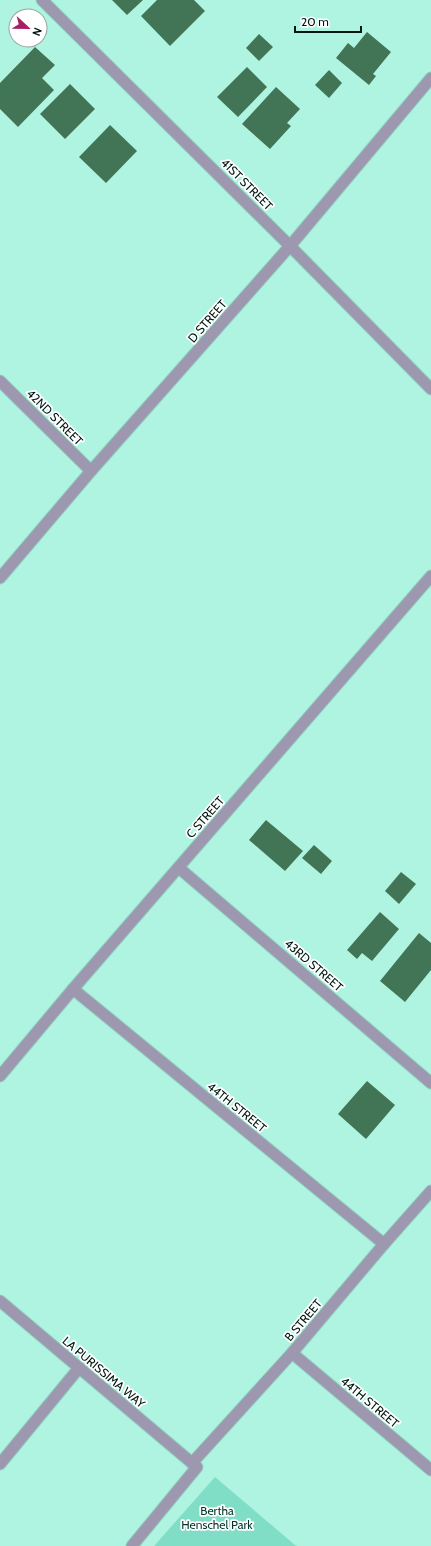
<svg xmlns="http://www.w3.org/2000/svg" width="431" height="1546" font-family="Cabin,sans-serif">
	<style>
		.green { fill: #81dec6 }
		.building { fill: #427556 }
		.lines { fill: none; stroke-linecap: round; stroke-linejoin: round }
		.service-casing { stroke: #92d0c0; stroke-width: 13 }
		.minor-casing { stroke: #92d0c0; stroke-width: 13 }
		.service { stroke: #9d98af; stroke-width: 11 }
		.minor { stroke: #9d98af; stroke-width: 11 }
		.labels { text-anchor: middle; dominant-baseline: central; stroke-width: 3.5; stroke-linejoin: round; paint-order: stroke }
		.street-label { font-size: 12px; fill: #001610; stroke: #fff }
		.park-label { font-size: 12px; fill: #00372c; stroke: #fff }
	</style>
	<rect width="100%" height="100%" fill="#aef4e1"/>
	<path class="green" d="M215,1477l80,68 2,1h-143z"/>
	<g class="building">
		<path d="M112,0h31l-16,15z"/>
		<path d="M157,0h37l11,11 -35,35 -29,-30z"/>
		<path d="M367,32l24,20 -18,22 3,2 -7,9 -33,-27 12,-15 6,5z"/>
		<path d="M259,34l14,13 -14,14 -13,-13z"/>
		<path d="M35,47l20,18 -13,13 12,12 -36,37 -18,-18v-26z"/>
		<path d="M247,67l20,20 -29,30 -21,-20z"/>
		<path d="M329,70l13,13 -13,15 -14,-13z"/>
		<path d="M70,84l25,25 -30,30 -25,-25z"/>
		<path d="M276,87l24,22 -13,14 4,3 -21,23 -28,-25z"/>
		<path d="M110,125l27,26 -31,32 -27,-26z"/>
		<path d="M266,820l37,31 -18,20 -36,-31z"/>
		<path d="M314,845l18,16 -11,13 -19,-16z"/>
		<path d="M401,872l15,12 -17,20 -14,-13z"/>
		<path d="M380,912l19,17 -27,32 -10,-8 -5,6 -10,-9z"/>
		<path d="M419,933l12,10v27l-26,32 -25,-21z"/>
		<path d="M367,1081l28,24 -29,34 -28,-25z"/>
	</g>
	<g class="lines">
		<g class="service-casing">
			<path id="service" d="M132,1546l65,-79 -5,-4"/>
		</g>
		<g class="minor-casing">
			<g id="minor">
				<path d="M42,0l248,246 141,143"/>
				<path d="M0,381l91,90"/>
				<path d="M0,578l91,-107 199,-225 141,-168"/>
				<path d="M179,868l252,215"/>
				<path d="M73,989l311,255"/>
				<path d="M0,1076l73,-87 358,-413"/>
				<path d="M0,1301l192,162 100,-110 92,-109 47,-53"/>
				<path d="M292,1353l139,117"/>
				<path d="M0,1464l79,-96"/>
			</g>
		</g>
		<use href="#service" class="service"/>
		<use href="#minor" class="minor"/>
	</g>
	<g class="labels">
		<g class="street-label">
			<text transform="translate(247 184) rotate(45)">41ST STREET</text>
			<text transform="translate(207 321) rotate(-49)">D STREET</text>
			<text transform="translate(55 417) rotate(45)">42ND STREET</text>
			<text transform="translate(205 817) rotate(-49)">C STREET</text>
			<text transform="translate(314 965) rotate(41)">43RD STREET</text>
			<text transform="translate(237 1107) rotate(39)">44TH STREET</text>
			<text transform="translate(303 1320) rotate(-50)">B STREET</text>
			<text transform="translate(104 1372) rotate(40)">LA PURISSIMA WAY</text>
			<text transform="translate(370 1402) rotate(40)">44TH STREET</text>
		</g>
		<g class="park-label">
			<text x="217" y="1510">Bertha<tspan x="217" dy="14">Henschel Park</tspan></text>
		</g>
	</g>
	<g transform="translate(28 28) rotate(112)"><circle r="19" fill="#ffffff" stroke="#99a29f"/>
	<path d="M0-3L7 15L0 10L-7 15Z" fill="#a71e64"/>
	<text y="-6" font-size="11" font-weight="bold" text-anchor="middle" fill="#001610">N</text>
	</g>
	<path d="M295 26v6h66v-6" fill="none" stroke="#001610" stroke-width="2"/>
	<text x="301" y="26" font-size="12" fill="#001610" stroke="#ffffff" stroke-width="3" paint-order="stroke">20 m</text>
</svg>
